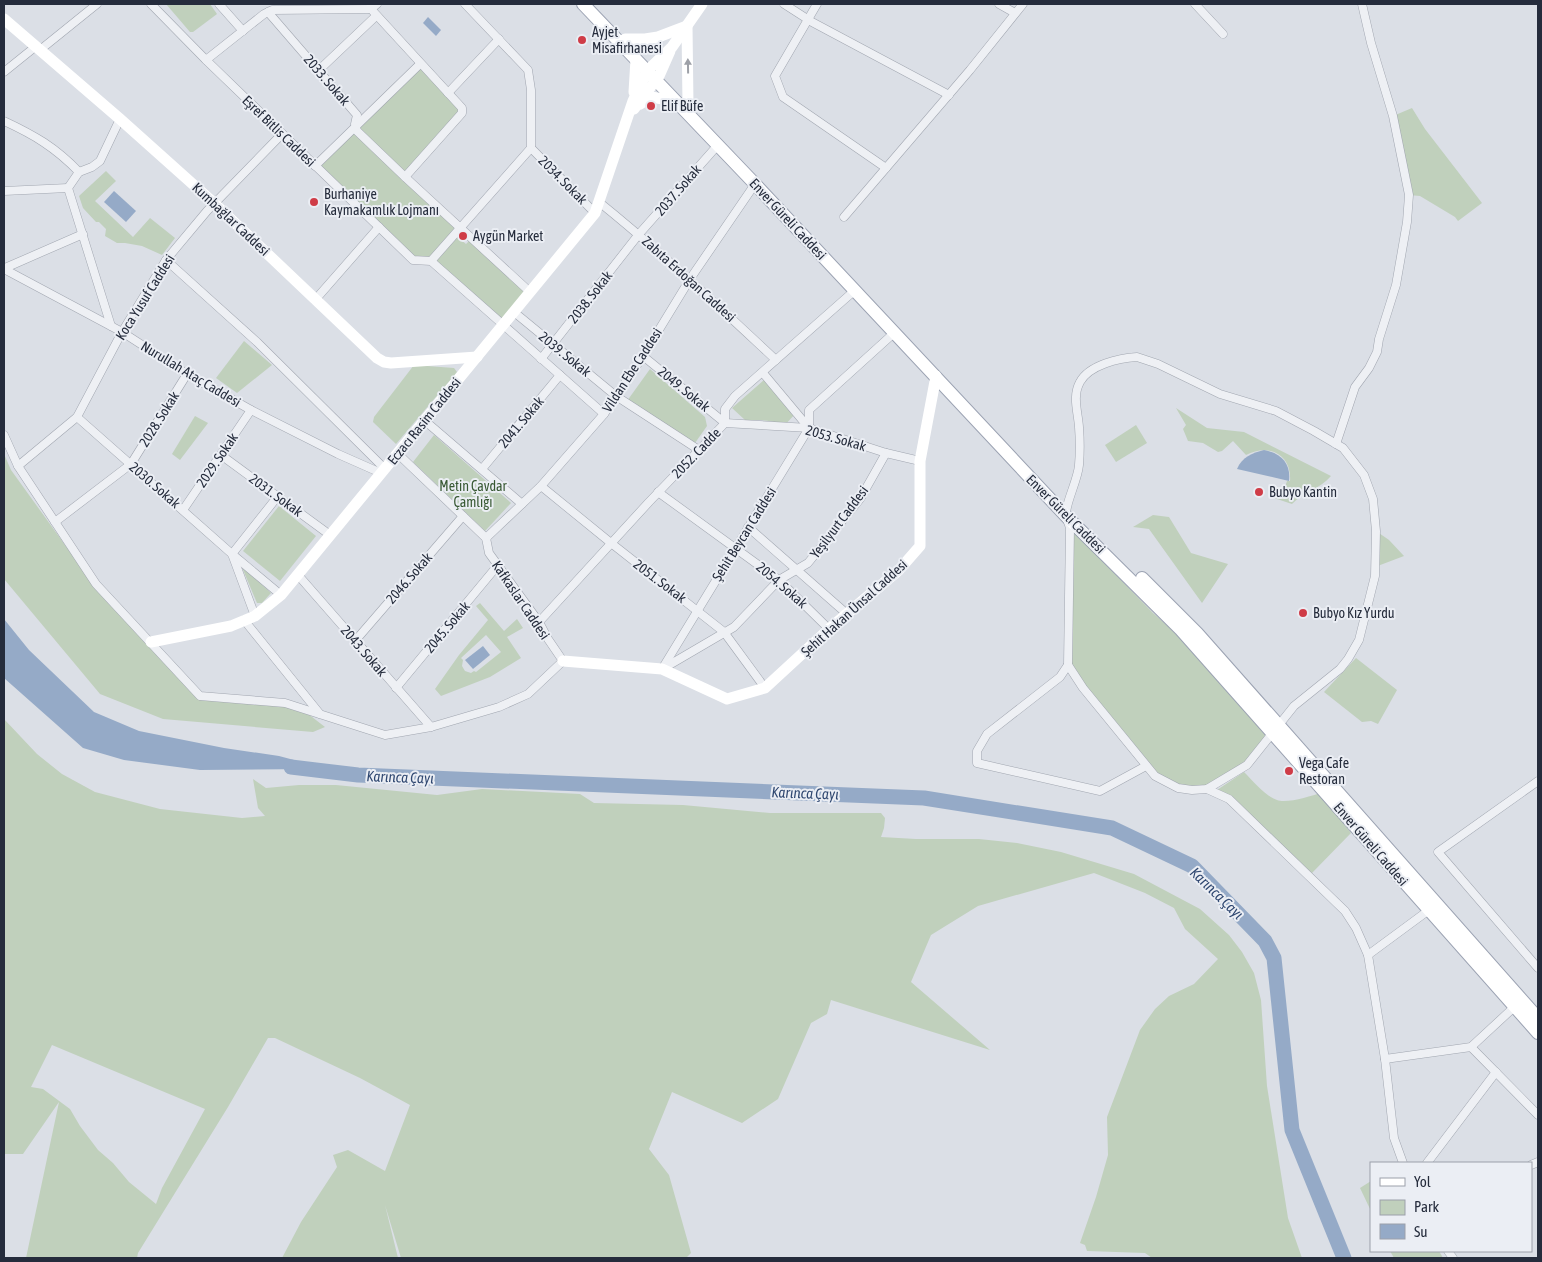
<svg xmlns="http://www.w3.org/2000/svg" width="1542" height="1262" font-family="'Asap Condensed',sans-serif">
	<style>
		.green { fill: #c0d0bc; fill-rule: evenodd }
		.water { fill: #95aac7 }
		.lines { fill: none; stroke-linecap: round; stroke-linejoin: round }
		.river { stroke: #95aac7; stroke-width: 15 }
		.minor-casing { stroke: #a1a6b0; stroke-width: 9 }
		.primary-casing { stroke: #9ba2b2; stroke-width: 14 }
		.minor { stroke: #eef0f4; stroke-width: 8 }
		.secondary { stroke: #fff; stroke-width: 11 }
		.primary { stroke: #fff; stroke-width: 12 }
		.oneway { fill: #9da0a7 }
		.poi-dot { fill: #cf3c47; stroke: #ebeef4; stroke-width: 2 }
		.labels { text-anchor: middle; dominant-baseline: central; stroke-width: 4; stroke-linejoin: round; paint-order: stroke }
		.poi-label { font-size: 14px; fill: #252c3c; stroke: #ebeef4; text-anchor: start }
		.street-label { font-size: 14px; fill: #252c3c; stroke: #ebeef4 }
		.park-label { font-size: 14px; fill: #375832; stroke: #ebeef4 }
		.water-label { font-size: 15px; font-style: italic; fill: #2f4770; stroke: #ebeef4 }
	</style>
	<rect width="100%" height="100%" fill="#dbdfe6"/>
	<g class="green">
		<path d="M166,4h44l7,10 -24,18h-3z"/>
		<path d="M420,64l42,44 -57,69 56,51 -6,7 11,9 6,-6 58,54 -27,33 -72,-63 -18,-2 -98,-94z"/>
		<path d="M1412,108l13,21 57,74 -24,18 -3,-4 -35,-21 -11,-1 -16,-79z"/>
		<path d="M106,171l10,10 -21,20 38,36 17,-19 25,20 -13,17 -20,-9 -17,-3h-8l-12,-7 1,-7 -7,-7h-3l-13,-14 -4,-12z"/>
		<path d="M244,341l28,24 -35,28 -21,-15z"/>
		<path d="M414,365l40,3 3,4 -61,72 -23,-22 1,-5z"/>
		<path d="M650,369l55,48 2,9 -12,17h-4l-64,-42z"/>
		<path d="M765,379l30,35 -11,12c-15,-7 -23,-6 -39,-6l-13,-12z"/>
		<path d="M1176,408l31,20 37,4 87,44c-11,13 -28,16 -39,28l-18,-6 11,-11 2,-6h3c2,-27 -22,-38 -44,-26l-13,-14 -11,10 -4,1 -15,-9 -15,-2 -5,-12 3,-4z"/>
		<path d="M195,416l13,7 -28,37 -8,-6z"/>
		<path d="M1136,425l11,18 -31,19 -11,-17z"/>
		<path d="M434,435l77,68 -26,28 -72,-69z"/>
		<path d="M4,454l7,16 62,86 129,142 92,5 31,24 -12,5 -150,-13 -63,-25 -96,-115z"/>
		<path d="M279,506l37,30 -36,45 -37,-30z"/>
		<path d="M1153,515l16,2 22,36 37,11 -26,39 -53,-74 -16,-2z"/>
		<path d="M1073,531l80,82 25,22 91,102 -22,28 -40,24 -15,1 -37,-14 -87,-111z"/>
		<path d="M1376,531l13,9 15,16 -29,11z"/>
		<path d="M241,565l30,28 -9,10h-5z"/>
		<path d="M480,603l24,28 13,-12 6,9 -16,9 14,21 -31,19 -49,19 -6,-7 24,-34 29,-35 -12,-14zM486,635l15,17 -25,20 -2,-1 -3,2 -6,-2 -3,-5 1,-6 -2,-2z"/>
		<path d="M1356,658l41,32 -19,34 -7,-3 -9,1 -38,-30z"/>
		<path d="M4,719l33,35 25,20 33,18 65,17 82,9 23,-2 -7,-8 -5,-29 13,9 33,-3h37l101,10 45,-6 98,5 14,9 89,2 87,8h111l4,5 -1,10 -3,9 35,2h63l38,4 44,9 73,22 66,35 29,26 13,17 12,21 7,27 6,86 21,132 14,40h-150l-7,-5 -58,-2 -2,-6 -5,-2 16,-46 12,-42 -1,-38 33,-87 15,-21 14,-13 25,-12 24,-25 -33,-30 -11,-21 -29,-15 -51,-20 -116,33 -47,29 -20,47 79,68 -159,-50 -4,14 -16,9 -33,76 -36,24 -70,-31 -23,57 20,26 22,78 -5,5h-285l-16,-53 13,53h-116l19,-36 36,-55 -4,-12 15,-5 37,21 25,-66 -50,-27 -85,-40h-7l-40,69 -90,146 -1,5h-111l33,-156 -36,52h-19zM52,1045l153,64 -43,79 -6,16 -27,-22 -16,-19 -15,-13 -18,-24 -10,-17 -27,-20 -12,-2z"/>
		<path d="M1244,772c9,9 21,24 33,28 9,4 34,-4 44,-7l30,40 -39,40 -98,-81z"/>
		<path d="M1371,1181v30l-11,-23z"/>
		<path d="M1390,1251h49l4,7h-49z"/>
	</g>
	<g class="water">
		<path d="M428,17l13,13 -5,6 -13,-13z"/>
		<path d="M114,191l22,20 -10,11 -22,-20z"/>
		<path d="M1264,450c17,3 27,13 25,31l-52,-12c5,-12 15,-16 27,-19z"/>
		<path d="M4,619l25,31 65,62 45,19 85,17 55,8 15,4 15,9 -109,1 -76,-10 -41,-12 -79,-70z"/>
		<path d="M483,646l7,9 -17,14 -8,-9z"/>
	</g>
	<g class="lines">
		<path class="river" d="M291,767l67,8 566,23 188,30 80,38 73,75 9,17 18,172 52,128"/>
		<g class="minor-casing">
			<g id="minor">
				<path d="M151,4l55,56 207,200 18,1 173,153"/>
				<path d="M219,4l24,27"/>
				<path d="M377,4l-6,5 91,99v5l-57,64"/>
				<path d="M784,4l28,18 137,73"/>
				<path d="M817,4l-42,72 8,21 103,71"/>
				<path d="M999,4l16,9"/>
				<path d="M1195,4l28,30"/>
				<path d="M268,12l89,103 -2,9 2,7 48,46 125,115"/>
				<path d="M40,50l57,-46"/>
				<path d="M206,60l58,-46 8,-4 99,-1"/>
				<path d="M319,70l57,-54"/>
				<path d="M4,72l31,-25"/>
				<path d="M448,93l51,-54"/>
				<path d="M4,121c30,14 51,26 75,51l-11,16 43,138"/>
				<path d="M531,148l64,65"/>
				<path d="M315,166l105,-102"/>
				<path d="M79,172l13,-5 8,-6 20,-42"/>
				<path d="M4,191l64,-3"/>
				<path d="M599,202c62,50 119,104 177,158"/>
				<path d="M844,217l126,-147 53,-66"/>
				<path d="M166,260l91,82 128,127"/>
				<path d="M431,261l100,-113v-58l-3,-20 -63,-66"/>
				<path d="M5,268l78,-34"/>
				<path d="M4,269l118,63 65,42 64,36 87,44 43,19"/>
				<path d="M315,300l64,-73"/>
				<path d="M514,312l102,84 83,54"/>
				<path d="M643,356l82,67 84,5 77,25 34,8"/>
				<path d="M1137,357l21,7 62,30 56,17 38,20 29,17 21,27 9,24 3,32 -1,45 -16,64 -11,19 -8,10 -46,37 -47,59 -40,24 -15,1 -14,-2 -23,-12 -72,-88 -15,-23 2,-137c-1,-4 -3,-8 -4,-11 -2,-11 12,-37 13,-52 1,-12 1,-25 0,-38 -1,-15 -7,-31 1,-45 9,-17 39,-24 57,-25z"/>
				<path d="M541,359l98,-125 78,-88"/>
				<path d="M763,373l46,55"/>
				<path d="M77,417l155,137 49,41"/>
				<path d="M424,420l98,84"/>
				<path d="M4,435l14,31 78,118 104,112 85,7 100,32 46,-8 68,-20 29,-13 35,-33 -15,-22 -9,-17 -50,-69 -3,-15 -89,-85"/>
				<path d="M1336,444l19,-57 14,-19 8,-16 2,-13 17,-54 11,-63 2,-27 -16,-79 -22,-73 -9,-39"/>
				<path d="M221,455l109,80"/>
				<path d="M18,466l59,-49 45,-85 44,-72 41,-49 75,-77"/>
				<path d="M482,469l78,-94"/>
				<path d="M541,486l70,57 113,89 41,56"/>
				<path d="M658,492l121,88 50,49"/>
				<path d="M183,510l68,-100"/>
				<path d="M55,522l76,-58 56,-90"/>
				<path d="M748,527l99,87"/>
				<path d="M486,538l55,-52 63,-72 39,-58 47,-77 65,-95"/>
				<path d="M298,575l133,152"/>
				<path d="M255,616l-23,-62 46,-58"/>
				<path d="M244,620l76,94"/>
				<path d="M539,622l110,-120 76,-79v-14l10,-13 119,-105"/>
				<path d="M355,641l108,-125"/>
				<path d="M1068,665l-8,12 -73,57 -10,17v12l123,28 46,-25"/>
				<path d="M664,668l70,-41 45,-47 29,-17 52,-64 26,-46"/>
				<path d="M662,669l147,-241v-18l85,-77"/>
				<path d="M396,688l102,-123"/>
				<path d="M1538,781l-100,71 100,116"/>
				<path d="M1207,789l22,10 116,112 11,17 12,27 17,104"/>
				<path d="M1368,955l61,-45"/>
				<path d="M1471,1047l67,68"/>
				<path d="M1403,1163l-9,-25 -9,-79 86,-12 40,-37"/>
				<path d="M1427,1163l69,-91"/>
				<path d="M1531,1165l7,-3"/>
				<path d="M1448,1251l5,7"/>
			</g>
		</g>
		<g class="primary-casing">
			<g id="primary">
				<path d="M583,4l172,180 310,331 116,115 357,403"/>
				<path d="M1142,578l55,55 341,385"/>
			</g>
		</g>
		<use href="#minor" class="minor"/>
		<g class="secondary">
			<path d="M4,19l116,100 95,85 162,154 7,4 7,1 86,-6"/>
			<path d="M625,39h20l13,-2 29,-11 1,79"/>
			<path d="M634,92l2,-33"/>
			<path d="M640,104l11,-7 24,4"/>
			<path d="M634,109l25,-33 11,-25"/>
			<path d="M151,642l80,-16 24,-10 26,-21 314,-382 38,-112 14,-30 25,-24 30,-43"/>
			<path d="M563,661l99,8 65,30 38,-11 64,-59 70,-59 21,-24v-85l16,-85"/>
		</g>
		<use href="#primary" class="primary"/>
	</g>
	<defs><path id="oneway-solid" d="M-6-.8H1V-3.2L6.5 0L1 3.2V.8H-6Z" transform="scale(1.25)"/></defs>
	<use class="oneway" href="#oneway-solid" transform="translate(688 66) rotate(-91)"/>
	<g class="poi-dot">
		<circle cx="582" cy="40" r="5"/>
		<circle cx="651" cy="106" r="5"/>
		<circle cx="314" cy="202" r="5"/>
		<circle cx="463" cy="236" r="5"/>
		<circle cx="1259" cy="492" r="5"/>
		<circle cx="1303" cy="613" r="5"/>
		<circle cx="1289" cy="771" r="5"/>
	</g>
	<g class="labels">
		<g class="poi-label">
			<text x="592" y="32">Ayjet<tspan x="592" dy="16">Misafirhanesi</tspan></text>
			<text x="661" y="106">Elif Büfe</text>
			<text x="324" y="194">Burhaniye<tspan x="324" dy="16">Kaymakamlık Lojmanı</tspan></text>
			<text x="473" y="236">Aygün Market</text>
			<text x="1269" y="492">Bubyo Kantin</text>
			<text x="1313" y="613">Bubyo Kız Yurdu</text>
			<text x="1299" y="763">Vega Cafe<tspan x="1299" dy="16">Restoran</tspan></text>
		</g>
		<g class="street-label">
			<text transform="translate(327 80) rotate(49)">2033. Sokak</text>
			<text transform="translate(279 131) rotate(44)">Eşref Bitlis Caddesi</text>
			<text transform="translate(563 180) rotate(45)">2034. Sokak</text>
			<text transform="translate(678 190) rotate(-49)">2037. Sokak</text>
			<text transform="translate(231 219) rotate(43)">Kumbağlar Caddesi</text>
			<text transform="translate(788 219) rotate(47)">Enver Güreli Caddesi</text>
			<text transform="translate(689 279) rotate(42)">Zabıta Erdoğan Caddesi</text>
			<text transform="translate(145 297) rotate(-58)">Koca Yusuf Caddesi</text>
			<text transform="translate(590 297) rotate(-52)">2038. Sokak</text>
			<text transform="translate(565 354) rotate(39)">2039. Sokak</text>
			<text transform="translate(632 370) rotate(-57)">Vildan Ebe Caddesi</text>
			<text transform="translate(191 374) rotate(31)">Nurullah Ataç Caddesi</text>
			<text transform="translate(684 389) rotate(39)">2049. Sokak</text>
			<text transform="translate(159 419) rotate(-58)">2028. Sokak</text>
			<text transform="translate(424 421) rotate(-51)">Eczacı Rasim Caddesi</text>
			<text transform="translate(521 422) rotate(-50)">2041. Sokak</text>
			<text transform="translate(836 438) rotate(16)">2053. Sokak</text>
			<text transform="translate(696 453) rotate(-46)">2052. Cadde</text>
			<text transform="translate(217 460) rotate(-56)">2029. Sokak</text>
			<text transform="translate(155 485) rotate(41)">2030. Sokak</text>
			<text transform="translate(276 495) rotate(36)">2031. Sokak</text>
			<text transform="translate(1066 514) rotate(45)">Enver Güreli Caddesi</text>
			<text transform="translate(839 522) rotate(-53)">Yeşilyurt Caddesi</text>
			<text transform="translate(744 534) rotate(-58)">Şehit Beycan Caddesi</text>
			<text transform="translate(409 578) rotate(-49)">2046. Sokak</text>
			<text transform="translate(660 581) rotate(37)">2051. Sokak</text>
			<text transform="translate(782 585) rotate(41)">2054. Sokak</text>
			<text transform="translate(521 600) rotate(56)">Kafkaslar Caddesi</text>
			<text transform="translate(854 608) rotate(-42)">Şehit Hakan Ünsal Caddesi</text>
			<text transform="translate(447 627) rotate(-50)">2045. Sokak</text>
			<text transform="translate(364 651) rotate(49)">2043. Sokak</text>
			<text transform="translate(1371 844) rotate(49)">Enver Güreli Caddesi</text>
		</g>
		<g class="park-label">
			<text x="473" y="486">Metin Çavdar<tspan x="473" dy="16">Çamlığı</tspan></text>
		</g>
		<g class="water-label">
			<text transform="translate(400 777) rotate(2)">Karınca Çayı</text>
			<text transform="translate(805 793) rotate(2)">Karınca Çayı</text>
			<text transform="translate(1217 893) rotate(44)">Karınca Çayı</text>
		</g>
	</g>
	<rect width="1542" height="1262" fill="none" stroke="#252c3c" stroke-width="10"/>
	<rect x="1370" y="1162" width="162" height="90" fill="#ebeef4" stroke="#9ca0aa"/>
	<rect x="1380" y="1178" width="25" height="8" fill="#ffffff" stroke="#9ca0aa"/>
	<text x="1414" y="1187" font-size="15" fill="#252c3c">Yol</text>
	<rect x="1380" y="1200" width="25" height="15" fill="#c0d0bc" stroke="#9ca0aa"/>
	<text x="1414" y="1212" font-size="15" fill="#252c3c">Park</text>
	<rect x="1380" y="1224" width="25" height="15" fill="#95aac7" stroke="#9ca0aa"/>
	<text x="1414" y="1237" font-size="15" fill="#252c3c">Su</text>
</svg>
